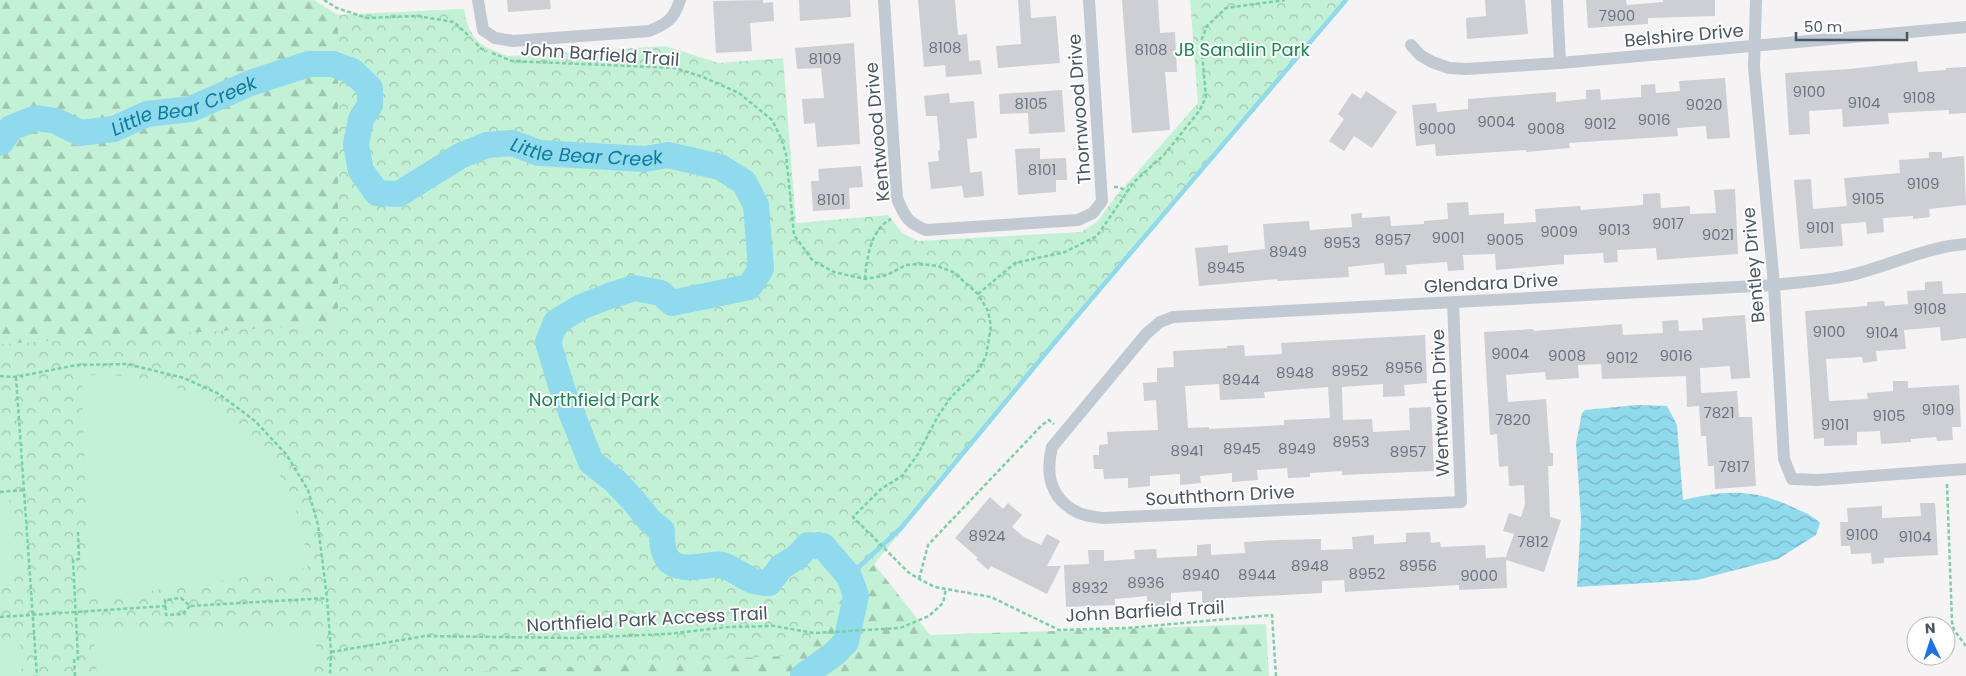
<svg xmlns="http://www.w3.org/2000/svg" width="1966" height="676" font-family="Poppins,sans-serif">
	<style>
		.forest { fill: url(#forest-firs) }
		.park { fill: url(#park-crowns) }
		.pitch { fill: #c3f1d5 }
		.water { fill: url(#water-waves) }
		.lines { fill: none; stroke-linecap: round; stroke-linejoin: round }
		.stream { stroke: #90daee; stroke-width: 4.5 }
		.river { stroke: #90daee; stroke-width: 26 }
		.building { fill: #cdcfd5; fill-rule: evenodd }
		.path { stroke: #7ad0a6; stroke-width: 2.5; stroke-dasharray: 4 2.5; stroke-linecap: butt }
		.minor { stroke: #c1cad2; stroke-width: 12 }
		.labels { text-anchor: middle; dominant-baseline: central; stroke-width: 4; stroke-linejoin: round; paint-order: stroke }
		.number-label { font-size: 15px; fill: #6b747e }
		.street-label { font-size: 18px; fill: #4a5661; stroke: #fff }
		.park-label { font-size: 18px; fill: #17864f; stroke: #fff }
		.water-label { font-size: 19px; font-style: italic; fill: #0c7c9b; stroke: #fff }
	</style>
	<defs>
		<pattern id="forest-firs" width="22" height="20" patternUnits="userSpaceOnUse" patternTransform="scale(1.25)"><rect width="22" height="20" fill="#c3f1d5"/><path d="M5 1l3.5 6h-7zM16 11l3.5 6h-7z" fill="#a0c6b0"/></pattern>
		<pattern id="park-crowns" width="20" height="18" patternUnits="userSpaceOnUse" patternTransform="scale(1.25)"><rect width="20" height="18" fill="#c3f1d5"/><path d="M2 6a3 3 0 1 1 6 0M12 15a3 3 0 1 1 6 0" fill="none" stroke="#a0c6b0"/></pattern>
		<pattern id="water-waves" width="16" height="10" patternUnits="userSpaceOnUse" patternTransform="scale(1.25)"><rect width="16" height="10" fill="#90daee"/><path d="M0 5q4-4 8 0t8 0" fill="none" stroke="#78b4c4"/></pattern>
	</defs>
	<rect width="100%" height="100%" fill="#f5f3f3"/>
	<path class="forest" d="M0,0h314l24,15 126,-6c5,29 16,39 43,47l332,463 91,116 336,-11 3,52h-929l-200,-340 -140,8z"/>
	<path class="park" d="M1190,0h157l-190,222 -358,433 -408,21h-391v-332l338,-20v-309l126,-6 2,13 5,12 8,10 28,12 158,-10 54,17 64,-5 13,165 92,-8 14,18 16,8 163,-9 16,-10 20,-27 81,-92z"/>
	<g class="pitch">
		<path d="M97,375c12,1 23,0 35,2 98,12 170,93 175,191l-206,30 -13,-11 -6,-211z"/>
		<path d="M9,496l6,80 -15,1v-80z"/>
		<path d="M106,627l211,5 -3,44h-217l-3,-36z"/>
		<path d="M20,644l2,32h-22v-31z"/>
	</g>
	<path class="water" d="M1637,405l30,1 10,19 6,75c41,-9 67,-12 107,6 11,5 21,8 30,17l-4,12 -38,24 -81,21 -120,7 4,-68 -5,-76 6,-30 3,-3z"/>
	<g class="lines">
		<path class="stream" d="M849,576l52,-48 159,-192 286,-336"/>
		<path class="river" id="s1" d="M0,143l11,-15 25,-10 20,3 24,12 34,-4 33,-15 44,-5 62,-27 56,-18h24l19,7 18,17v17l-9,14 -5,25 5,27 16,22 22,1 61,-38 27,-11 25,-2 27,10 106,6 23,-4 52,12 24,15 12,23 5,64 -12,18 -77,16 -11,-10 -27,-5 -25,8 -28,11 -25,15 -8,20 14,47 29,73 24,19 19,20 15,19 13,11c-1,32 11,40 42,35 6,0 14,-3 19,-1 20,8 23,18 46,18l12,-16 16,-10 11,-12 15,1 26,30 7,20 -10,46 -12,12 -31,22"/>
	</g>
	<g class="building">
		<path d="M507,0h43l1,9 -43,3z"/>
		<path d="M763,0v3l10,-1 1,19 -24,2 2,28 -36,2 -3,-52z"/>
		<path d="M799,0h51l1,17 -51,4z"/>
		<path d="M918,0h37l3,35 9,-1 2,27 11,-1 2,14 -36,3 -1,-12 -21,2z"/>
		<path d="M1018,0h12l1,18 25,-2 4,47 -62,5 -2,-22 25,-2z"/>
		<path d="M1122,0h36l2,33 15,-1 2,40h-12l5,58 -38,3z"/>
		<path d="M1485,0h40l3,34 -61,5 -1,-21 20,-2z"/>
		<path d="M1586,0h40l1,5 36,-3v-2h52v16l-67,2v6l-60,4z"/>
		<path d="M854,43l6,101 -43,3 -2,-24 -11,1 -2,-25 22,-1 -3,-30 -24,1 -2,-21z"/>
		<path d="M1917,61l1,11 28,-2v-2l20,-1v46l-17,1v-4l-61,3 1,11 -46,3 -1,-18 -33,2 1,23 -21,1 -4,-62 65,-4z"/>
		<path d="M1725,78l5,60 -23,1 -1,-13 -29,2 1,8 -109,7 1,5 -44,4v-2l-90,6 -1,-12 -19,2 -4,-41 24,-2 1,9 31,-3v-10l88,-7v10l30,-3v-9l14,-1 1,11 40,-3v-12l14,-1 1,9 24,-2 -1,-10z"/>
		<path d="M1062,90l3,42 -36,2 -1,-21 -28,1 -1,-20z"/>
		<path d="M1366,91l31,21 -25,36 -18,-12 -10,15 -15,-10 15,-22 -6,-5 14,-21 9,6z"/>
		<path d="M949,93l1,10 24,-2 3,37 -10,1 3,34 12,-2 2,25 -20,2 -2,-12 -31,3 -3,-27 11,-1 -1,-11h2l-3,-34h-11l-2,-20z"/>
		<path d="M1040,148v11l26,-1 1,22h-11v12l-38,3 -3,-46z"/>
		<path d="M1929,152h13v6l22,-2 2,49 -37,4 1,8 -17,2v-3l-30,2 1,14 -17,2 -1,-12 -25,2 2,22 -43,3 -6,-69 17,-1 2,30 34,-3 -3,-28 56,-5 -1,-13 30,-2z"/>
		<path d="M861,166l2,21 -14,1 1,21 -37,2 -2,-30h8l-1,-12z"/>
		<path d="M1735,189l3,65 -81,6 -1,-12 -39,2 1,12 -14,1 -1,-10 -39,2v9l-68,6 -1,-16 -32,1 1,15 -16,1 -1,-9 -41,3 1,9 -22,1 -1,-12 -36,4 1,10 -72,4v-2l-78,7 -4,-38 33,-3v8l37,-4 -2,-25 46,-3 1,9 42,-3 -1,-13 11,-1v5l28,-2 1,10 33,-2v-3l24,-2 -1,-16 21,-1 1,13 35,-2v11l32,-2 -1,-13 45,-3 1,4 62,-5v-11l17,-1 1,15 29,-2v8l26,-1 -2,-23z"/>
		<path d="M1942,281l1,13 23,-1v45l-25,3 -1,-14 -36,3 2,19 -30,2 1,10 -14,2 -1,-6 -36,2 3,42 39,-2 -1,-6 26,-2v-10h15v7l51,-3 2,42h-9l1,13 -16,1 -1,-4 -25,2v3l-30,2 -1,-13 -23,1v13l-33,1v-8l-10,1 -9,-128 62,-5v-4l17,-1 1,5 23,-2 -1,-13 18,-1v-8z"/>
		<path d="M1745,315l5,63 -19,1 -1,-13 -30,2 1,25 36,-2 2,26h13l4,69 -41,3 -1,-23h-6l-2,-30h-5l-2,-30 -12,1 -1,-31 -84,3 -1,-15 -23,1 1,13 -33,2 -1,-8 -39,3 2,27 38,-3 4,54h3v13h-5l2,51 11,3 -17,52 -38,-12 1,28 -48,2v-5l-114,7 -1,-12 -22,1v12l-97,5v5l-23,1v-13l-31,2v14l-24,2v-13l-32,3v6l-49,2 -2,-42 25,-1 -1,-14h16v11l31,-2 -1,-9 22,-1 1,9 40,-2v-11l14,-1v11l34,-2 -1,-11 34,-2 43,-1v11l32,-1 -1,-12 22,-2v9l32,-2v-9l24,-1 1,11 9,-1 1,5 44,-2 1,13 19,-1v2l9,-25 -11,-3 6,-18 12,4 4,-13 -1,-19 -15,1 -1,-20 -9,1 -2,-33 -7,1 -6,-103 49,-3 1,2 88,-7 1,11 40,-2 -1,-12 16,-1 1,11 24,-1 -1,-12z"/>
		<path d="M1425,335l2,48 -23,2 1,11 -22,1v-13l-41,3 1,33 29,-1 1,13 37,-2 -1,-22 22,-1 3,64 -92,4v-4l-32,2v4l-22,1 -1,-10 -30,2 1,10 -26,2v-9l-32,3 1,7 -21,2v-11l-30,2v10l-22,2v-10l-24,1 -1,-10h-9l-1,-14h6v-10l9,-1 -1,-12 51,-2 -2,-30 -12,1 -1,-18 14,-1v-14l17,-1 -1,-16 54,-3v-2l17,-1 1,11 37,-2 -1,-11zM1219,384l1,16 45,-2 -1,-6 64,-5 2,31 -46,2v5l-75,4v-2l-21,1 -3,-42z"/>
		<path d="M990,497l13,12 5,-6 14,12 -10,12 12,10 17,8 6,-11 13,7 -13,25h14l-14,28 -56,-28 -3,4 -12,-11 2,-1 -23,-20z"/>
		<path d="M1920,503h15l3,52 -54,3v5l-12,1 -1,-11 -20,1 -1,-8h-9l-1,-24h8l-1,-14 35,-2v12l39,-2z"/>
	</g>
	<g class="lines">
		<g class="path">
			<path d="M324,0l13,8 30,10 50,-2 37,6 16,15"/>
			<path d="M476,43l4,5 7,3"/>
			<path d="M492,53l20,8 163,7 28,9 36,16 33,27 9,18 5,16 8,81 19,26 21,11 31,7 22,-4 19,-10 16,-1 15,2 16,6 25,22 10,17 3,15 -5,30 -7,14 -28,27 -13,19 -20,38 -16,22 -21,13 -28,28 55,55 11,7 16,8 56,10 68,33 69,-2 144,-13 4,61"/>
			<path d="M1114,187h5l9,5"/>
			<path d="M865,279c2,-21 5,-49 26,-60"/>
			<path d="M978,294l37,-31 50,-11 32,-16 37,-54 30,-27 36,-45 6,-13 -5,-56 6,-15 19,-18 59,-8"/>
			<path d="M0,376l16,1 61,-12 50,-1 57,14 35,16 36,27 31,33 22,36 10,35 9,73 4,54 -1,24"/>
			<path d="M16,377l21,299"/>
			<path d="M1947,484l5,138 2,8 12,16"/>
			<path d="M0,492l24,-2"/>
			<path d="M919,579l9,-34 114,-120 7,-5 5,4"/>
			<path d="M190,606l-7,8 -17,1 -1,-15 16,-2 9,8 137,-8"/>
			<path d="M0,617l166,-11"/>
			<path d="M331,652l94,-16 149,2 93,-4 61,-7 46,-1 40,7 86,-5 29,-12 14,-13 3,-14"/>
			<path d="M75,676l-1,-17h4l-5,-99 6,-1 -1,-27"/>
		</g>
		<g class="minor">
			<path d="M478,0l5,30 12,8 18,3 136,-10c18,-7 25,-12 31,-31"/>
			<path d="M884,0l13,198c7,18 11,25 29,32l152,-10 15,-7 9,-12 -13,-201"/>
			<path d="M1557,0l3,63"/>
			<path d="M1756,0l-2,67 20,218 10,174 8,20 26,1 148,-11"/>
			<path d="M1411,45l9,10 12,7 17,6 17,1 94,-6 406,-36"/>
			<path d="M1453,302l8,200 -358,16c-8,-1 -17,-2 -24,-5 -28,-13 -34,-38 -27,-66l94,-113 14,-12 13,-5 601,-32c24,-3 49,-4 73,-9 40,-9 78,-29 119,-32"/>
		</g>
	</g>
	<g class="labels">
		<g class="number-label">
			<text x="1617" y="15">7900</text>
			<text x="945" y="47">8108</text>
			<text x="1151" y="49">8108</text>
			<text x="825" y="58">8109</text>
			<text x="1809" y="91">9100</text>
			<text x="1919" y="97">9108</text>
			<text x="1864" y="102">9104</text>
			<text x="1031" y="103">8105</text>
			<text x="1704" y="104">9020</text>
			<text x="1654" y="119">9016</text>
			<text x="1496" y="121">9004</text>
			<text x="1600" y="123">9012</text>
			<text x="1437" y="128">9000</text>
			<text x="1546" y="128">9008</text>
			<text x="1042" y="169">8101</text>
			<text x="1923" y="183">9109</text>
			<text x="1868" y="198">9105</text>
			<text x="831" y="199">8101</text>
			<text x="1668" y="223">9017</text>
			<text x="1820" y="227">9101</text>
			<text x="1614" y="229">9013</text>
			<text x="1559" y="231">9009</text>
			<text x="1718" y="234">9021</text>
			<text x="1448" y="237">9001</text>
			<text x="1393" y="239">8957</text>
			<text x="1505" y="239">9005</text>
			<text x="1342" y="242">8953</text>
			<text x="1288" y="251">8949</text>
			<text x="1226" y="267">8945</text>
			<text x="1930" y="308">9108</text>
			<text x="1829" y="331">9100</text>
			<text x="1882" y="332">9104</text>
			<text x="1510" y="353">9004</text>
			<text x="1567" y="355">9008</text>
			<text x="1676" y="355">9016</text>
			<text x="1622" y="357">9012</text>
			<text x="1404" y="367">8956</text>
			<text x="1350" y="370">8952</text>
			<text x="1295" y="372">8948</text>
			<text x="1241" y="379">8944</text>
			<text x="1938" y="409">9109</text>
			<text x="1719" y="412">7821</text>
			<text x="1889" y="415">9105</text>
			<text x="1513" y="419">7820</text>
			<text x="1835" y="424">9101</text>
			<text x="1351" y="441">8953</text>
			<text x="1242" y="448">8945</text>
			<text x="1297" y="448">8949</text>
			<text x="1187" y="450">8941</text>
			<text x="1408" y="451">8957</text>
			<text x="1734" y="466">7817</text>
			<text x="1862" y="534">9100</text>
			<text x="987" y="535">8924</text>
			<text x="1915" y="536">9104</text>
			<text x="1533" y="541">7812</text>
			<text x="1310" y="565">8948</text>
			<text x="1418" y="565">8956</text>
			<text x="1367" y="573">8952</text>
			<text x="1201" y="574">8940</text>
			<text x="1257" y="574">8944</text>
			<text x="1479" y="575">9000</text>
			<text x="1146" y="582">8936</text>
			<text x="1090" y="587">8932</text>
		</g>
		<g class="street-label">
			<text transform="translate(1684 35) rotate(-5)">Belshire Drive</text>
			<text transform="translate(600 54) rotate(4)">John Barfield Trail</text>
			<text transform="translate(1079 109) rotate(-94)">Thornwood Drive</text>
			<text transform="translate(877 132) rotate(-95)">Kentwood Drive</text>
			<text transform="translate(1753 265) rotate(-95)">Bentley Drive</text>
			<text transform="translate(1491 283) rotate(-3)">Glendara Drive</text>
			<text transform="translate(1440 403) rotate(-92)">Wentworth Drive</text>
			<text transform="translate(1220 495) rotate(-3)">Souththorn Drive</text>
			<text transform="translate(1145 611) rotate(-3)">John Barfield Trail</text>
			<text transform="translate(647 619) rotate(-3)">Northfield Park Access Trail</text>
		</g>
		<g class="park-label">
			<text x="1242" y="49">JB Sandlin Park</text>
			<text x="594" y="399">Northfield Park</text>
		</g>
		<g class="water-label">
			<text stroke="none"><textPath href="#s1" startOffset="201">Little Bear Creek</textPath></text>
			<text stroke="none"><textPath href="#s1" startOffset="741">Little Bear Creek</textPath></text>
		</g>
	</g>
	<g transform="translate(1931 641) rotate(356)"><circle r="24" fill="#ffffff" stroke="#b7bbc0"/>
	<path d="M0-4L9 19L0 12L-9 19Z" fill="#1a73e8"/>
	<text y="-8" font-size="14" font-weight="bold" text-anchor="middle" fill="#4a5661">N</text>
	</g>
	<path d="M1796 32v8h111v-8" fill="none" stroke="#4a5661" stroke-width="2.5"/>
	<text x="1804" y="32" font-size="15" fill="#4a5661" stroke="#ffffff" stroke-width="4" paint-order="stroke">50 m</text>
</svg>
